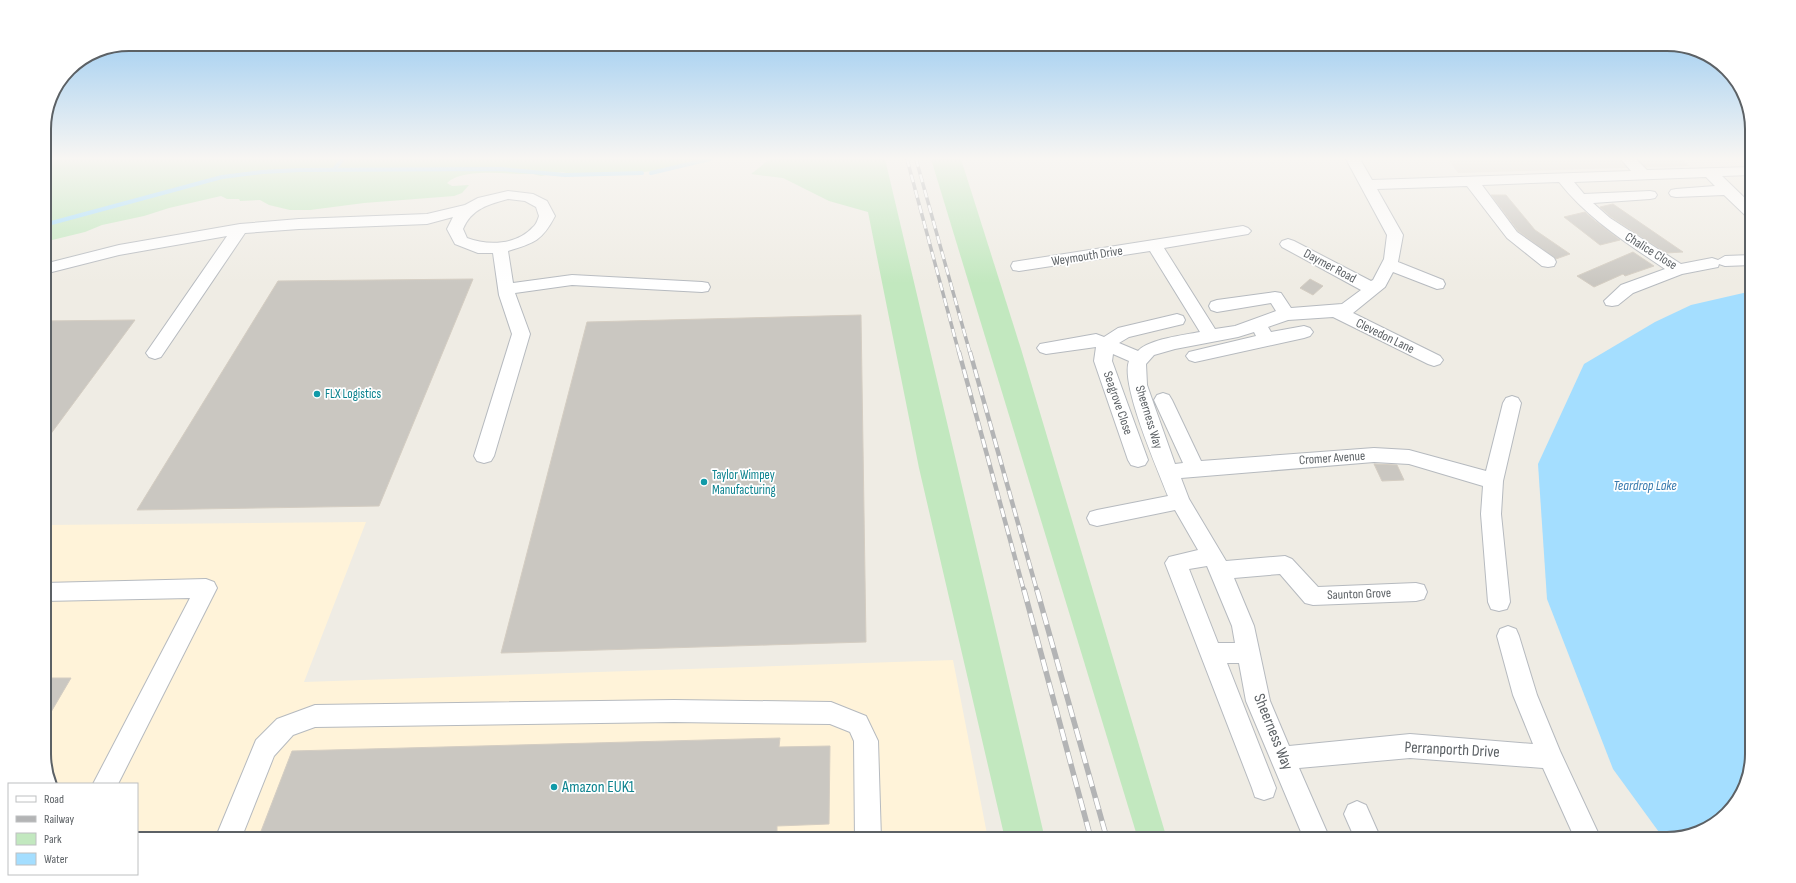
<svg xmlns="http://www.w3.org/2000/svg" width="1796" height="883" font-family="'Sofia Sans Condensed',sans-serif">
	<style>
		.commercial { fill: #fff3d9 }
		.education { fill: #dfdbd2 }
		.green { fill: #c2e8bf }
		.water { fill: #a4deff }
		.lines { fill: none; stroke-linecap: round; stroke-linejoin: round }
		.stream { stroke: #a4deff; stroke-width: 4 }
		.building { fill: #cac7c1; stroke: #d4cdc2 }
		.minor-casing { stroke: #b6babf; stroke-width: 2 }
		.minor { fill: #fff; fill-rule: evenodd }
		.rail-far2-casing { stroke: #b3b4b5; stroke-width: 3.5 }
		.rail-far1-casing { stroke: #b3b4b5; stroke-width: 4.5 }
		.rail-casing { stroke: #b3b4b5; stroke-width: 5.5 }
		.rail-far2 { stroke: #fff; stroke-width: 2.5; stroke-dasharray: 8; stroke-linecap: butt }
		.rail-far1 { stroke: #fff; stroke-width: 3; stroke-dasharray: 9; stroke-linecap: butt }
		.rail { stroke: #fff; stroke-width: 4; stroke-dasharray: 12; stroke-linecap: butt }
		.culture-dot { fill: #0f9aa8; stroke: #fff; stroke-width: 1.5 }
		.labels { text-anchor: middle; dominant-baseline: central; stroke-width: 3.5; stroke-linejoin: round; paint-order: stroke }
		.street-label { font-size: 13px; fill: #5c6165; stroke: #fff }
		.culture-label { font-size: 13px; fill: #0d838f; stroke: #fff; text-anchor: start }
		.water-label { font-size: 14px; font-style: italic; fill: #387aae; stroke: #fff }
		.near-street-label { font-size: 16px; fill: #5c6165; stroke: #fff }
		.near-culture-label { font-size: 16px; fill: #0d838f; stroke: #fff; text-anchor: start }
		.rim { fill: none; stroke: #5c6165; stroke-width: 2 }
	</style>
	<rect width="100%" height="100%" fill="#efece4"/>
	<path class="commercial" d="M366,522l-62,160 649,-22 35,179h-851v-55h-84l-9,-24v-235z"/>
	<path class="education" d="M1448,159h234l7,7 -231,7z"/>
	<g class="green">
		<path d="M44,159h662l-49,12 -78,5 -17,-4 -21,4 -8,-2c-23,1 -69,-7 -86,9l5,3 17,-1 -7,8 -8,3 -90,7 -54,7h-20l-21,-5 -9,-5 -20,1 -1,-2h-12l-6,-3 -52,12 -25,8 -42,9 -17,7 -41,10z"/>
		<path d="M770,159h115l160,680h-40l-86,-371 -51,-256 -39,-11 -46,-23 -32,-4z"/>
		<path d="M931,159h30l60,190 146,490h-29z"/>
	</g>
	<path class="water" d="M1752,291v463l-9,37 -29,34 -50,14 -51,-70 -66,-170 -9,-135 46,-100 71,-42 36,-17z"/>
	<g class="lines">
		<g class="stream">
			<path d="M335,168l8,-9"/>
			<path d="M651,173l59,-14"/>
			<path d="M44,225l178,-48 40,-5 38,-2 201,-1 64,6 77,-2"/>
		</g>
	</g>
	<g class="building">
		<path d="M1491,195h15l29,35 35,24 -14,5 -38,-28z"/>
		<path d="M1613,204l16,11 54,37 -17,1 -55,-36 -11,-10z"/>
		<path d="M1585,212l9,8 26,20 -20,5 -36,-28z"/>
		<path d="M1633,252l21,14 -29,10 -2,-2 -29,13 -17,-11z"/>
		<path d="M473,279l-94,227 -242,4 141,-229z"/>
		<path d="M1310,279l13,7 -10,9 -13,-7z"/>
		<path d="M861,315l5,327 -365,11 86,-331z"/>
		<path d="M135,320l-91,123v-122z"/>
		<path d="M1374,464l23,1 7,15 -22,1z"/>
		<path d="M44,678h27l-27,46z"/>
		<path d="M780,738l-1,9 51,-1 -1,78 -52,2v13h-519l34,-88z"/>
	</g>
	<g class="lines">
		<g class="minor-casing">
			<g id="minor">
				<path d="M1346,159h14l12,21 259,-9 -10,-12h15l11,11 105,-3v8l-30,1 30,29v14l-5,-2 -23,-22 -48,2 -5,-1 -2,-3 2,-3 5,-1 39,-3 -9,-9 -132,5 10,12 66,-3 5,1 2,3 -2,3 -5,1 -57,4 17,15 71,46 31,-6 6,2 7,-4 27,-1v10l-27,1 -6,-2 -1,3 -36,7 -49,19 -15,12 -6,1 -6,-1 -2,-4 17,-16 44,-16c-38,-26 -77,-50 -106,-87l-77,3 35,47 37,26 2,4 -2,4 -6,1 -6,-1 -35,-28 -40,-52 -90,3 26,46 -5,27 45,18 2,4 -2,4 -6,1 -44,-17 -8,15 -32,26 87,43 3,4 -3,4 -6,2 -6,-2 -95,-47 -45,3 -20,7 3,5 33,-6 6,2 3,4 -3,4 -6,2 -109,24 -6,-2 -3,-4 3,-4 67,-16 -2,-4 -16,5 -63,12 -21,6 -8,9 1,21 28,79 8,-1 -29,-63 3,-5 6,-2 6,2 3,5 29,61 173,-13 35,2 77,21 17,-68 3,-5 6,-2 6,2 3,5 -18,78 -2,33 9,88 -3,7 -8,2 -8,-2 -3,-7 -7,-88 2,-28 -74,-22 -35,-2 -193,16 8,21 37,62 59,-5 7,3 26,28 98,-4 8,2 3,7 -3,7 -8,2 -103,4 -8,-2 -25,-29 -46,4 20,48 16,75 19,45 121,-12 123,10 -20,-49 -16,-59 3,-7 8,-3 8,3 3,7 18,59 23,56 41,88h-26l-32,-71 -133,-10 -111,10 31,71h-26l-58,-138 -7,-38h-12l49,125 -3,9 -9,3 -9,-3 -3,-9 -87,-225 4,-6 29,-7 -23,-40 -78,16 -7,-2 -3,-6 3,-6 7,-2 71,-14c-10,-26 -48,-112 -39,-135l-16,-7 -1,7 36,99 -3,5 -7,2 -7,-2 -3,-5 -34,-99 2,-14 -50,7 -6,-2 -3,-4 3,-4 56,-10 8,3 14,-9 59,-14 6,2 2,4 -2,4 -54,13 -10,6 19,8c11,-12 46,-16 62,-19l-50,-81 -131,20 -6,-1 -2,-4 2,-4 230,-36 5,2 3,3 -3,3 -84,14 51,81 20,-3 41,-15 -5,-8 -54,9 -6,-2 -2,-4 2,-4 6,-2 58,-8 6,1 10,15 51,-4 19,-14 -79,-43 -2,-3 2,-3 6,-2 6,2 77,40 2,-1 11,-21 3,-24zM1207,566l25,60 3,17h-17l-29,-74z"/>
				<path d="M508,191l25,3 14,7 8,15c-13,25 -21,27 -47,35l5,32 59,-8 130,7 6,1 2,4 -2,4 -6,1 -130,-7 -57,8 15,41 -36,122 -3,5 -7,2 -7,-2 -3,-5 38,-122 -13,-39 -6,-42h-15l-23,-9 -8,-15 6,-12 -26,7 -128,5 -54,4 -84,124 -6,2 -6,-2 -3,-4 81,-117 -108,19 -75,19v-10l75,-19 121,-21 59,-5 128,-5 38,-9 13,-7zM508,199l17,2 11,6 3,9c-1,3 -3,9 -6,11 -16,18 -45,19 -66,11l-4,-9c8,-20 26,-25 45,-30z"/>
				<path d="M206,579l8,3 3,6 -99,196h-25l97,-186 -146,3v-18z"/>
				<path d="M674,700l157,2 35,14 12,25 3,98h-26l-1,-98 -4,-9 -20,-8 -156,-2 -359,5 -22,8 -19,21 -33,83h-26l41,-99 21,-21 38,-14z"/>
				<path d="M1357,801l9,4 15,34h-26l-11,-25 4,-9z"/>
			</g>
		</g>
		<use href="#minor" class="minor"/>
		<g class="rail-far2-casing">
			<g id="rail-far2">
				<path d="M907,159l52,194"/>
				<path d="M916,159l54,194"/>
			</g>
		</g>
		<g class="rail-far1-casing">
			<g id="rail-far1">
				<path d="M959,352l65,239"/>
				<path d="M970,352l67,239"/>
			</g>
		</g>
		<g class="rail-casing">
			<g id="rail">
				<path d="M1024,590l67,249"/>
				<path d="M1037,590l70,249"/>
			</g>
		</g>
		<use href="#rail-far2" class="rail-far2"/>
		<use href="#rail-far1" class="rail-far1"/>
		<use href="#rail" class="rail"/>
	</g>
	<linearGradient id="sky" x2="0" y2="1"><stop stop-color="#8dc5f1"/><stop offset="0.56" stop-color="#f8f6f3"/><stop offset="1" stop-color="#f8f6f3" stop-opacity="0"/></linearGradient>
	<rect width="1796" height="283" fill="url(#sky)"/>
	<g class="culture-dot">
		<circle cx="317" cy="394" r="4"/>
		<circle cx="704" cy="482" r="4"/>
		<circle cx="554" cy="787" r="4"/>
	</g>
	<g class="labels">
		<g class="street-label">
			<text transform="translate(1651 251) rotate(32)">Chalice Close</text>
			<text transform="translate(1087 256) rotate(-9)">Weymouth Drive</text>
			<text transform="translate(1330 266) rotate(28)">Daymer Road</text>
			<text transform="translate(1385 336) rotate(26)">Clevedon Lane</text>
			<text transform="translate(1118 403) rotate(71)">Seagrove Close</text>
			<text transform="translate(1149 417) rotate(73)">Sheerness Way</text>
			<text transform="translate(1332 458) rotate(-4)">Cromer Avenue</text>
			<text transform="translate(1359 594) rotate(-2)">Saunton Grove</text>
		</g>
		<g class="culture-label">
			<text x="325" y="394">FLX Logistics</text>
			<text x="712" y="475">Taylor Wimpey<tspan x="712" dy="15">Manufacturing</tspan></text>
		</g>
		<g class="water-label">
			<text x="1645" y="485">Teardrop Lake</text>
		</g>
		<g class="near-street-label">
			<text transform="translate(1273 732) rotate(68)">Sheerness Way</text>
			<text transform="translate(1452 750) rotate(3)">Perranporth Drive</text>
		</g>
		<g class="near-culture-label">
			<text x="562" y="787">Amazon EUK1</text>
		</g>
	</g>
	<path d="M0 0H1796V883H0ZM129 51H1667A78 78 0 0 1 1745 129V754A78 78 0 0 1 1667 832H129A78 78 0 0 1 51 754V129A78 78 0 0 1 129 51Z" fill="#fff" fill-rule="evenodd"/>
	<path class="rim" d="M129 51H1667A78 78 0 0 1 1745 129V754A78 78 0 0 1 1667 832H129A78 78 0 0 1 51 754V129A78 78 0 0 1 129 51Z"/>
	<rect x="8" y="783" width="130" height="92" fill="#ffffff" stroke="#bec0c1"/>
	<rect x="16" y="796" width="20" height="6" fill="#ffffff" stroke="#bec0c1"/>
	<text x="44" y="803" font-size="12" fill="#5c6165">Road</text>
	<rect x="16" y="816" width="20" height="6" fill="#b3b4b5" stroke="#bec0c1"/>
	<text x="44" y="823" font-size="12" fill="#5c6165">Railway</text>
	<rect x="16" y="833" width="20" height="12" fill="#c2e8bf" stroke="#bec0c1"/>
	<text x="44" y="843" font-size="12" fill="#5c6165">Park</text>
	<rect x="16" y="853" width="20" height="12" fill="#a4deff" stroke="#bec0c1"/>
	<text x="44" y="863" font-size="12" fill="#5c6165">Water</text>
</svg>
